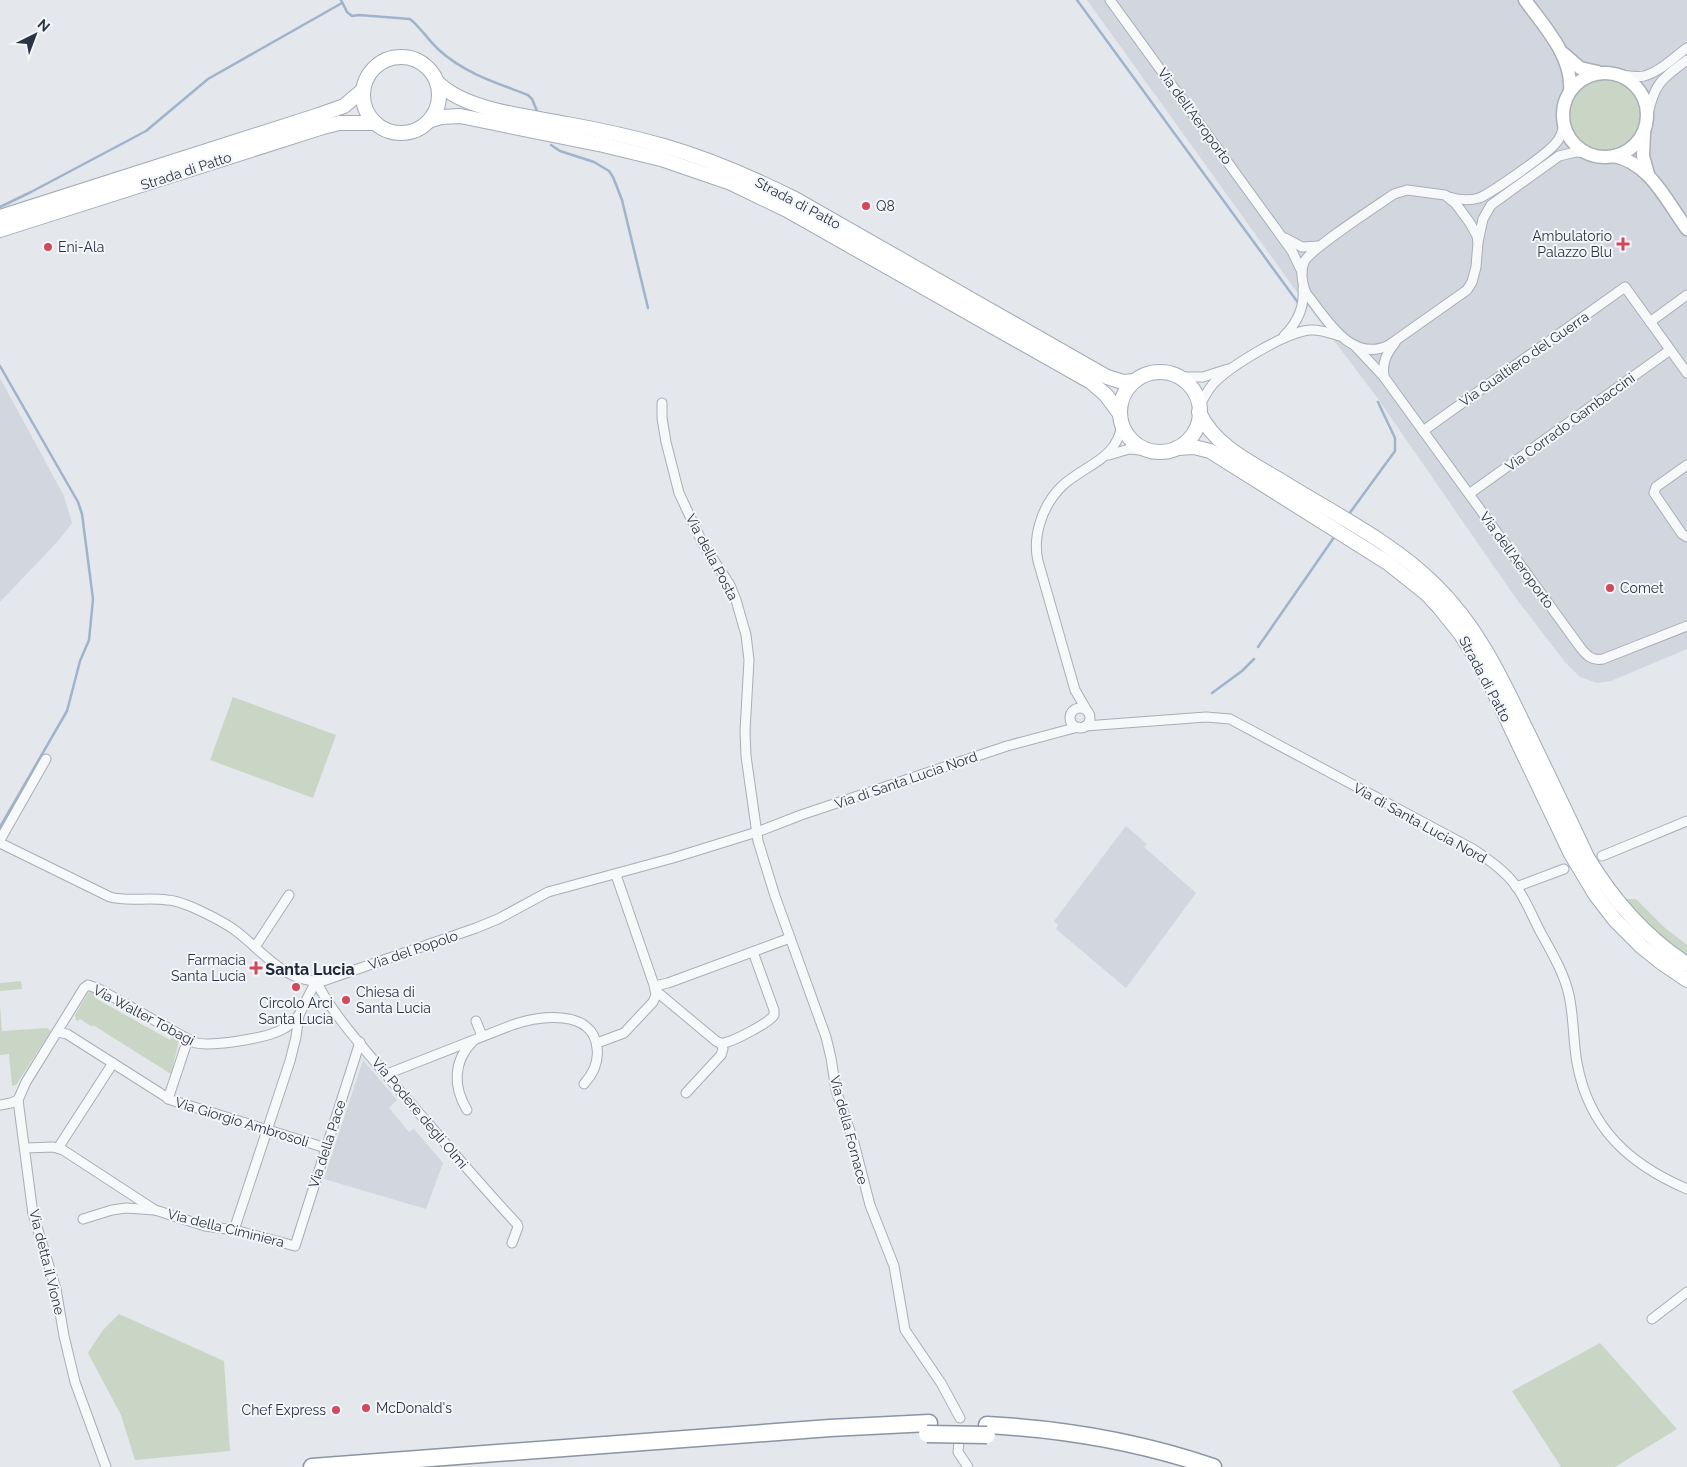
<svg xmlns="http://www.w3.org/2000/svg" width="1687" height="1467" font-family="Raleway,sans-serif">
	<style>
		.built { fill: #d2d6de }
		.green { fill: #c9d6c5 }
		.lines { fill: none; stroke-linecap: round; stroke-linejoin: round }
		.stream { stroke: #9fb4cc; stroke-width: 2.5 }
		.street-casing { stroke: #a9aeb7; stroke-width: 11 }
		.secondary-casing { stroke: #a9aeb7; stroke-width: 15 }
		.primary-casing { stroke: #a3abb8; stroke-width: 16 }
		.highway-casing { stroke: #8b94a3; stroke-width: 19 }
		.street { stroke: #f7f8fa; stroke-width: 9 }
		.secondary { stroke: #fff; stroke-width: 12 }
		.primary { stroke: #fff; stroke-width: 14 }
		.highway { stroke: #fff; stroke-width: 16 }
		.highway-bridge-casing { stroke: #8b94a3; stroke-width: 19; stroke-linecap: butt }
		.highway-bridge { stroke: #fff; stroke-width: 16 }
		.poi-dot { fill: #d1495b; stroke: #f4f6f9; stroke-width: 2 }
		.labels { text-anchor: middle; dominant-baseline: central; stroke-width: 4; stroke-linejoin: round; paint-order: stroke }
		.street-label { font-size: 14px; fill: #2b3445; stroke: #f4f6f9 }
		.poi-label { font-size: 14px; fill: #2b3445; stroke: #f4f6f9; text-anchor: start }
		.quarter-label { font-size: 16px; font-weight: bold; fill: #1d2536; stroke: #f4f6f9 }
	</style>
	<rect width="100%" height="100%" fill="#e4e7ec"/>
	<g class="built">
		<path d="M1087,0h600v649l-76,32 -14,2 -17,-6 -15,-15 -50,-65 -139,-201 -82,-108z"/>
		<path d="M0,378l64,118 8,27 -13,17 -59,62z"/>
		<path d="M1126,826l21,18 -3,3 52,46 -70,95 -70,-59 2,-4 -4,-4z"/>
		<path d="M363,1060l34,40 -8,8 20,24 5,-3 29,34 -17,46 -102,-30z"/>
	</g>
	<g class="green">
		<circle cx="1605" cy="115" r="38"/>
		<path d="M233,697l103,38 -23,63 -103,-38z"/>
		<path d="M1622,899h14l28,28 23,18v12l-25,-17z"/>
		<path d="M21,981l1,8 -22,2v-8z"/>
		<path d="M92,991l5,3 -2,4 75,42 2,-4 7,5 -8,33 -78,-49 -1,2 -12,-8 -2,2 -2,-1 -1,-5 13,-22z"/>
		<path d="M0,1006l2,25 45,-3 4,3 -35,54 -4,1 -3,-32 -9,1z"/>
		<path d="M119,1314l105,47 6,90 -95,9 -14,-45 -33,-62 15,-23z"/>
		<path d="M1600,1343l77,86 -62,38h-54l-49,-76z"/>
	</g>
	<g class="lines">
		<g class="stream">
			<path d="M341,0l6,12 5,4 7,-1 51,4c11,9 19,22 29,31 25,23 58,33 89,45l4,4 5,12"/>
			<path d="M1077,0l222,304"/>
			<path d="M551,145l9,6 34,11 15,9 4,6 9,23 26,108"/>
			<path d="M0,207l31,-15 115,-61 62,-52 134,-76"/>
			<path d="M0,366l78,136 4,12 11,85 -4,41 -9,21 -13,50 -67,116"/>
			<path d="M1349,514l46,-63v-13l-17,-36"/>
			<path d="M1258,647l77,-111"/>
			<path d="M1212,693l30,-22 12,-12"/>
		</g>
		<g class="street-casing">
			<g id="street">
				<path d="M1110,0l169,233 13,18 10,21"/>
				<path d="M1616,74c9,1 19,4 28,2 16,-4 30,-19 43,-28"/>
				<path d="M1648,114c7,-32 14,-35 39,-54"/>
				<path d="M1407,190l38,5 11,9 14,19 7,13 1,6 -2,25 -4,15 -5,8 -78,55c-38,19 -63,-27 -83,-52 -4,-10 -6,-20 -2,-31 6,-13 74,-57 90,-68z"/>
				<path d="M1449,197c10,3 20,4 30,1 11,-4 68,-44 76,-54 6,-6 8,-13 9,-21"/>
				<path d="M1285,238l17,9 17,-1"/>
				<path d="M1478,242l5,-23 8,-14 68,-49 17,-4 12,1"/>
				<path d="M1650,322l37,-27"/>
				<path d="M1284,336c13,-13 21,-28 19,-48"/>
				<path d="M1356,347l28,30 196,270c7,9 12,14 23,12l84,-33"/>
				<path d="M1178,377h25l25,-8"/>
				<path d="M1384,377c-2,-14 2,-23 11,-34"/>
				<path d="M662,403v15l4,24 13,51 24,51 27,41 6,15 10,35 3,25 -4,71 1,25 12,85 17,55 51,141 5,21 5,32 18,53 16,62 24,61 11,64 36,53 19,35"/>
				<path d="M1199,407c4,-8 8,-16 14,-23 17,-18 73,-52 97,-54 10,-1 20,3 30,6"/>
				<path d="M1423,431l202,-144 62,86"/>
				<path d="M1109,455l20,-6 22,2"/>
				<path d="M1687,465l-31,22 -2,6 28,41 5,3"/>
				<path d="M1469,494l201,-144"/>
				<circle cx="1080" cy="718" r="10"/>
				<path d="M1086,709l-11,-19 -37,-129c-3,-13 -2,-25 2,-38 4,-14 12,-27 22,-37 24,-22 55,-26 60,-62"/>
				<path d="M1085,726l121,-9 24,2 243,130c16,11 31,21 43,37 10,14 17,32 25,47 11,20 23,40 28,62 5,23 4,46 8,68 12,65 52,101 110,126"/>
				<path d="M0,840l46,-81"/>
				<path d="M0,843l110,54c18,5 37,0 57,3 8,0 17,4 25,7 15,7 31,14 44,24 27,20 49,53 87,50l153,-53 22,-9 50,-27 125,-34 84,-26 44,-17 206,-69 71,-19"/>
				<path d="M1602,856l85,-35"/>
				<path d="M1516,887l48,-18"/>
				<path d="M255,947l34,-52"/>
				<path d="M316,981c17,35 53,73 78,103 41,47 81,95 123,140l1,3 -6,16"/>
				<path d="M655,986l13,-3 122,-45"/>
				<path d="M656,991l60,50c4,2 4,3 8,2 10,-2 45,-20 50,-28v-5l-21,-58"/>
				<path d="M476,1021l6,15"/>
				<path d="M58,1032l9,2 104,66 155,48"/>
				<path d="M597,1043l27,-10 29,-31 3,-7 -2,-10 -38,-110"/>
				<path d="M387,1074l125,-49c27,-9 81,-17 85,23 2,14 -4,26 -13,36"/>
				<path d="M686,1093l35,-38 2,-6 -2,-6"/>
				<path d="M168,1099l20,-60"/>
				<path d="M18,1100l15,114 23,75 8,47 11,46 31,85"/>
				<path d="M18,1100l8,-18 58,-94 4,-3 11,4 94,53c15,6 73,-4 88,-12 7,-3 13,-8 18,-15"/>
				<path d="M0,1105l11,-2 7,-3"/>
				<path d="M467,1110c-14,-23 -14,-49 6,-69"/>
				<path d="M26,1148l27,-1 10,3 92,60 50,16 29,4 61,16 65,-204"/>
				<path d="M58,1148l55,-85"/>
				<path d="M83,1219l29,-9 14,-2 29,2"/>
				<path d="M234,1230l56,-169 6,-24 3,-22 17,-34"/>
				<path d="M1652,1319l35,-27"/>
				<path d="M959,1441l-1,11 10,15"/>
			</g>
		</g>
		<g class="secondary-casing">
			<g id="secondary">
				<path d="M1525,0c19,26 48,57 45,91"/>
				<path d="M1564,54l16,14 18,4"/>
				<circle cx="1605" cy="115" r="42"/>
				<path d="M1644,133l-1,23 5,18"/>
				<path d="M1614,156c36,7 53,46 73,73"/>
			</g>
		</g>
		<g class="primary-casing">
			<g id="primary">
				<circle cx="401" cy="95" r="38"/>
				<path d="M438,83c29,28 90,33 129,41 33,6 65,13 97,22 45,13 89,32 131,53l312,178 16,5 11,-1"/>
				<path d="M431,120l10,-3 19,-1 143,29 58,14 70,24 56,27 304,172 15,13 14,19"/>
				<path d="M0,217l319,-102 25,-9 19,-16"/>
				<path d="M0,230l323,-103 16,-4h36"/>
				<circle cx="1160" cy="412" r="40"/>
				<path d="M1199,412c16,36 57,53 89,73 50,31 105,58 147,100 40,39 63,86 87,136 22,45 44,91 65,136 26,43 58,80 100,107"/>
				<path d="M1177,448l17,-1 16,4 178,112 39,31 12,13 21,26 23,36 88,185 24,40 20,26 27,27 20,16 25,17"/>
			</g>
		</g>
		<g class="highway-casing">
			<g id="highway">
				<path d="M987,1425c77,4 153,17 226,42"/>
				<path d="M312,1467l518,-39 99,-5"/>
			</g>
		</g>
		<use href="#street" class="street"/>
		<use href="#secondary" class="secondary"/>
		<use href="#primary" class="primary"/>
		<use href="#highway" class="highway"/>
		<g class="highway-bridge-casing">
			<path id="highway-bridge" d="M927,1434l60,1"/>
		</g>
		<use href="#highway-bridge" class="highway-bridge"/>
	</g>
	<g class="poi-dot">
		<circle cx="866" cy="206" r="5"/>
		<path d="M1620.5 236.5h5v5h5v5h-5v5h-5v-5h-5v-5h5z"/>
		<circle cx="48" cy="247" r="5"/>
		<circle cx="1610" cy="588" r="5"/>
		<path d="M253.5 960.5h5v5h5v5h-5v5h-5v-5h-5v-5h5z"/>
		<circle cx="296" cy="987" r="5"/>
		<circle cx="346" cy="1000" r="5"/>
		<circle cx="366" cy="1408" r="5"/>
		<circle cx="336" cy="1410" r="5"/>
	</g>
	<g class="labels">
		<g class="street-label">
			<text transform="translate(1195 116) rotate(54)">Via dell'Aeroporto</text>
			<text transform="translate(186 171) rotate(-18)">Strada di Patto</text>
			<text transform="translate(798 203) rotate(28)">Strada di Patto</text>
			<text transform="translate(1524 359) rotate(-35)">Via Gualtiero del Guerra</text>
			<text transform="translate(1570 422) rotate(-36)">Via Corrado Gambaccini</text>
			<text transform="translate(712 557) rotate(62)">Via della Posta</text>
			<text transform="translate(1517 560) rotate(54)">Via dell'Aeroporto</text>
			<text transform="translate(1485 679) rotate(62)">Strada di Patto</text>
			<text transform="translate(906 780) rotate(-19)">Via di Santa Lucia Nord</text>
			<text transform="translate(1420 823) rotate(29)">Via di Santa Lucia Nord</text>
			<text transform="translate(413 950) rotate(-19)">Via del Popolo</text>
			<text transform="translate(144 1015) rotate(28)">Via Walter Tobagi</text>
			<text transform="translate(420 1113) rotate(50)">Via Podere degli Olmi</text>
			<text transform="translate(242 1122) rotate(17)">Via Giorgio Ambrosoli</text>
			<text transform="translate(849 1130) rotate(75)">Via della Fornace</text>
			<text transform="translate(327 1144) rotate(-72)">Via della Pace</text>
			<text transform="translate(226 1228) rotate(14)">Via della Ciminiera</text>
			<text transform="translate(47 1262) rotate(76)">Via detta il Vione</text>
		</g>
		<g class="poi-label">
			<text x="876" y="206">Q8</text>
			<text x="1612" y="236" text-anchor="end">Ambulatorio<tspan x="1612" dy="16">Palazzo Blu</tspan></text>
			<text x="58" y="247">Eni-Ala</text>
			<text x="1620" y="588">Comet</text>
			<text x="246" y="960" text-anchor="end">Farmacia<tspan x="246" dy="16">Santa Lucia</tspan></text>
			<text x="356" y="992">Chiesa di<tspan x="356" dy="16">Santa Lucia</tspan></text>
			<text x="296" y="1003" text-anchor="middle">Circolo Arci<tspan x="296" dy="16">Santa Lucia</tspan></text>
			<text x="376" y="1408">McDonald's</text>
			<text x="326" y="1410" text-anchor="end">Chef Express</text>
		</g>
		<g class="quarter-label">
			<text x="310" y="969">Santa Lucia</text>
		</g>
	</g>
	<g transform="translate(35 35) rotate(42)" stroke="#f4f6f9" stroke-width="4" paint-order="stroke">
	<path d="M0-4L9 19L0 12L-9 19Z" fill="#2b3445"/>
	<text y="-8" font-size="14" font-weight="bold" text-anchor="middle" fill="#2b3445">N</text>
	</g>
</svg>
